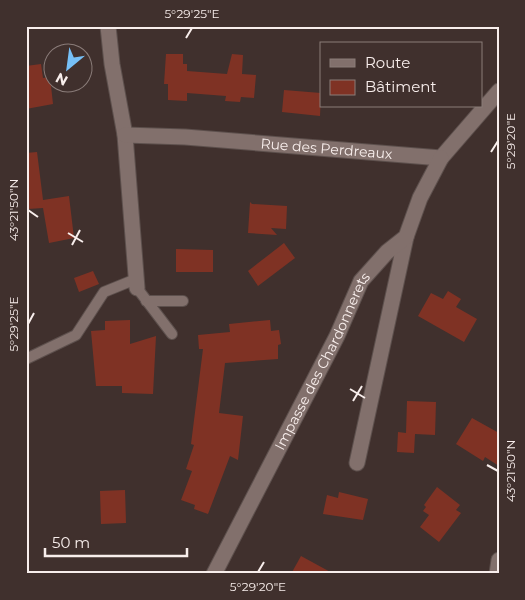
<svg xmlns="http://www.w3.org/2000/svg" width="525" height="600" font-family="Montserrat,sans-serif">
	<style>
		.building { fill: #7f3224 }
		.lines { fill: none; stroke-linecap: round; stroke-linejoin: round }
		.lane-casing { stroke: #5d504d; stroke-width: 12 }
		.street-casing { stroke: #5d504d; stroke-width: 17 }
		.lane { stroke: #82706c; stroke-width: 10 }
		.street { stroke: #82706c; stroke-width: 15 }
		.ticks { fill: none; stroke: #f8eeec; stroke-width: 2 }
		.labels { text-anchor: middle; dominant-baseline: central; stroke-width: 5; stroke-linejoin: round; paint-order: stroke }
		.street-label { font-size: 14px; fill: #f8eeec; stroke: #40302d }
		.neatline { fill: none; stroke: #f8eeec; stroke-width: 2 }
		.ticks-label { font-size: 12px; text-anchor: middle; fill: #f8eeec }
	</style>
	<rect width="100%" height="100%" fill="#40302d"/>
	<g class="building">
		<path d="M166,54h17v10h4v7l40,3 5,-20 11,1 -1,19 14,1 -2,23 -13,-1 -1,5 -15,-1 1,-5 -39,-3v8l-19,-1v-16h-4z"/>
		<path d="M41,64l2,14 7,-1 3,27 -27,5v-43z"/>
		<path d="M284,90l37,3 -1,23 -38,-4z"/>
		<path d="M37,152l6,48 26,-4 5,42 -25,5 -6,-35 -15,1 -2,-56z"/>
		<path d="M250,202l2,2 35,2 -1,23 -15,-1 6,7 -29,-2z"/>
		<path d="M284,243l11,15 -37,28 -10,-15z"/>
		<path d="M176,249l37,1v22h-37z"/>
		<path d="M93,271l6,13 -20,8 -5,-14z"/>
		<path d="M448,291l13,8 -5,8 21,12 -13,23 -46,-26 13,-23 12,6z"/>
		<path d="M130,320v24l26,-8 -3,58 -31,-1v-7h-26l-5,-55 14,-1v-9z"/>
		<path d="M270,320l1,11 8,-1 2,14 -3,1v14l-53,4 -6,50 24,3 -5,44 -8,-4 -22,58 -14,-5 1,-4 -14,-5 11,-29 -6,-2 8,-24 -3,-1 12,-95h-4l-1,-14 32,-3 -1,-8z"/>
		<path d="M407,401l29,1 -1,33 -20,-1 -1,19 -17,-1 1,-20 8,1z"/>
		<path d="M472,418l27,15v33l-14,-9 -2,4 -27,-17z"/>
		<path d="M437,487l23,18 -4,5 5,3 -22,29 -19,-15 9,-12 -6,-4 3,-4 -2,-2z"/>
		<path d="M125,490l1,33 -25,1 -1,-33z"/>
		<path d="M339,492l29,7 -5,21 -40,-6 4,-19 11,3z"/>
		<path d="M301,556l33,18h-43z"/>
	</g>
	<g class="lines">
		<g class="lane-casing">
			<g id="lane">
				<path d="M137,288l35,46"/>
				<path d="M146,301h37"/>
				<path d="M26,359l50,-24 28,-43 32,-13"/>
			</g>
		</g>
		<g class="street-casing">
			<g id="street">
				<path d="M108,26l4,38 13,71 12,153"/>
				<path id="s1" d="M125,135l60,2 256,21 58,-67"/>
				<path d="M357,463l49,-226"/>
				<path id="s2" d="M214,574l123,-238 24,-55 26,-29 19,-15 14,-39 21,-40"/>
				<path d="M497,574l2,-14"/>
			</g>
		</g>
		<use href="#lane" class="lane"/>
		<use href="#street" class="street"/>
	</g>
	<path class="ticks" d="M186,38l6,-10M491,152l7,-11M28,210l10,7M68,233l15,9M72,245l8,-15M28,324l6,-11M350,389l15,9M353,401l9,-15M487,465l11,6M258,572l6,-10"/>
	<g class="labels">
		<g class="street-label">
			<text stroke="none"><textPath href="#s1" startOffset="202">Rue des Perdreaux</textPath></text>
			<text stroke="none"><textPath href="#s2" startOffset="239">Impasse des Chardonnerets</textPath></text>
		</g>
	</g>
	<rect width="525" height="600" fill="none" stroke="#40302d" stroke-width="55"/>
	<rect x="320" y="42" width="162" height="65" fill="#40302d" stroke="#8a7c79"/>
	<rect x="330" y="59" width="25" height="8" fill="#82706c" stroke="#8a7c79"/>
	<text x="365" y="68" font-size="15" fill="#f8eeec">Route</text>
	<rect x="330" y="80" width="25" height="15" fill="#7f3224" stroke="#8a7c79"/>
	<text x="365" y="92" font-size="15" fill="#f8eeec">Bâtiment</text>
	<g transform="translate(68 68) rotate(209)"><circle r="24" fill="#40302d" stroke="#8a7c79"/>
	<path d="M0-4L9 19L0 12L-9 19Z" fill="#76c0f7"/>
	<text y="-8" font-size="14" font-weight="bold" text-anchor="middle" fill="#f8eeec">N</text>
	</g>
	<path d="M45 548v8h142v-8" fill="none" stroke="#f8eeec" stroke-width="2.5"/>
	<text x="52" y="548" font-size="15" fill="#f8eeec" stroke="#40302d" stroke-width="4" paint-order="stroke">50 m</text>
	<rect x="28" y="28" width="470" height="544" class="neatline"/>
	<g class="ticks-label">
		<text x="192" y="18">5°29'25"E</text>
		<text transform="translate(511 141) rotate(-90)" y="4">5°29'20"E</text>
		<text transform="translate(14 210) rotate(-90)" y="4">43°21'50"N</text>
		<text transform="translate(14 324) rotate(-90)" y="4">5°29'25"E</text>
		<text transform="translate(511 471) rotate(-90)" y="4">43°21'50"N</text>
		<text x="258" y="591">5°29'20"E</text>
	</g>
</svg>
